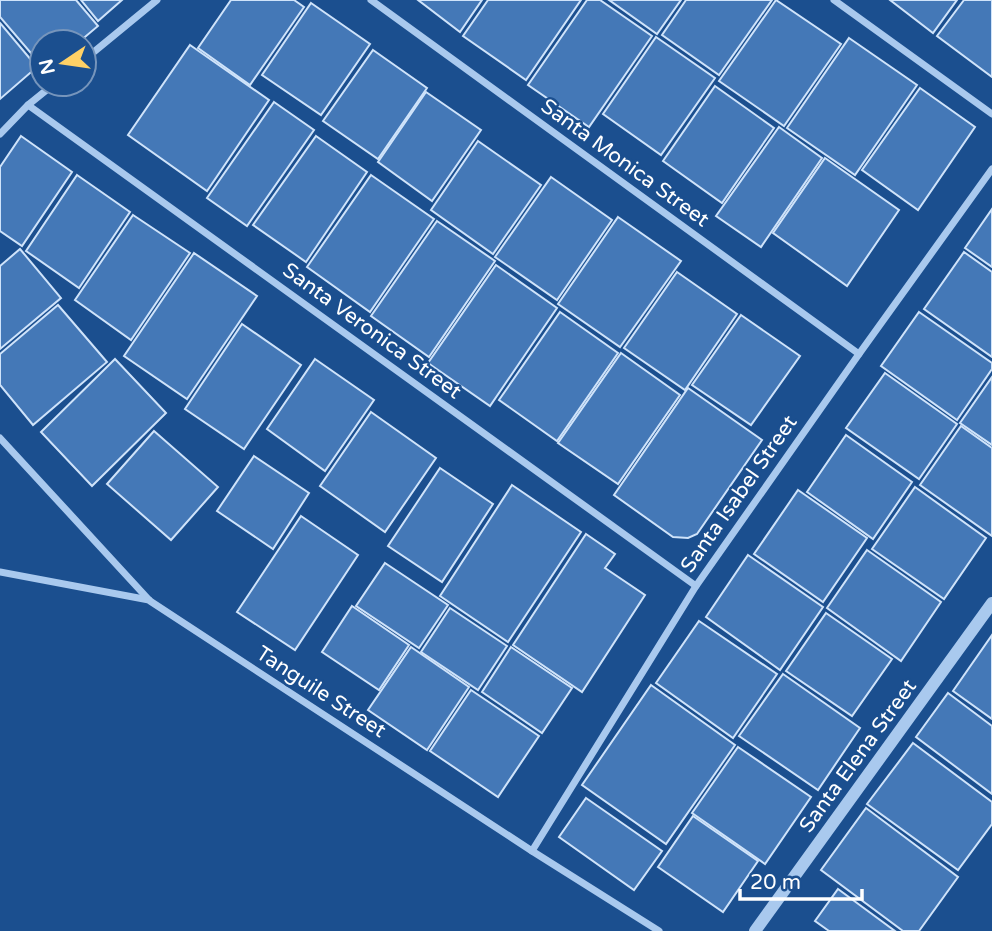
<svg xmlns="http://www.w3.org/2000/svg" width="992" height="931" font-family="'Varela Round',sans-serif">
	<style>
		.building { fill: #4478b7; stroke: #cfe3fa; stroke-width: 2 }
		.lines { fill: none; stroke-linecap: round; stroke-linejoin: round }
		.minor { stroke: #a9c9ee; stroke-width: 7 }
		.tertiary { stroke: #a9c9ee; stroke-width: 12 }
		.labels { text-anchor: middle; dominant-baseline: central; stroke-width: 5; stroke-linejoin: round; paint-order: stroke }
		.street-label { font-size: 21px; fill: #fff; stroke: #1b4f8f }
	</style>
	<rect width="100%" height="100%" fill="#1b4f8f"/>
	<g class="building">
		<path d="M0,0h76l22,26 -19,16h-37v24l-42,-49z"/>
		<path d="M81,0h41l-24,21z"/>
		<path d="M231,0h63l10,7 -54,78 -52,-37z"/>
		<path d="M418,0h64l-22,32z"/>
		<path d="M488,0h93l-55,80 -63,-44z"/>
		<path d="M587,0h13l52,36 -63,91 -61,-42z"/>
		<path d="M609,0h72l-24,34z"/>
		<path d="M686,0h86l-53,75 -57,-40z"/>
		<path d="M776,0l65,44 -57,82 -65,-45z"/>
		<path d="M890,0h67l-24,33z"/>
		<path d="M964,0h28v77l-55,-41z"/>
		<path d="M311,3l59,41 -49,71 -59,-40z"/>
		<path d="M0,23l37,44 -37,32z"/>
		<path d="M656,37l59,41 -54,77 -58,-41z"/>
		<path d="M849,38l68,47 -62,90 -68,-47z"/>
		<path d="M190,45l79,55 -62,91 -79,-56z"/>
		<path d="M373,50l54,38 -49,71 -55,-38z"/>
		<path d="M715,86l59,42 -52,75 -59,-42z"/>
		<path d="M920,88l55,39 -57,83 -56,-40z"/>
		<path d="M426,92l55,38 -49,71 -54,-39z"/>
		<path d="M274,102l40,28 -67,96 -40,-28z"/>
		<path d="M779,127l43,31 -61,89 -45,-31z"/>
		<path d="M21,136l51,36 -50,74 -22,-15v-64z"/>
		<path d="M316,136l51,36 -61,90 -53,-37z"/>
		<path d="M478,141l63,44 -48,69 -62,-44z"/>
		<path d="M825,158l74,52 -52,76 -74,-53z"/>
		<path d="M77,175l53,37 -51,76 -53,-37z"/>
		<path d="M371,175l63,44 -64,93 -63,-45z"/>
		<path d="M551,177l61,43 -55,80 -62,-43z"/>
		<path d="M992,209v58l-27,-19z"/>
		<path d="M133,215l57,38 -59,87 -56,-40z"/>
		<path d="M618,217l63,44 -61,86 -62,-43z"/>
		<path d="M437,221l58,40 -66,96 -58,-41z"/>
		<path d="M20,249l41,49 -61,51v-83z"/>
		<path d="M964,252l28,20v85l-68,-48z"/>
		<path d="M194,253l63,43 -70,103 -63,-43z"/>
		<path d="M496,265l61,43 -67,98 -62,-43z"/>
		<path d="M677,272l60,42 -52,76 -61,-42z"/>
		<path d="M58,305l49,57 -74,63 -33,-40v-31z"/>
		<path d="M560,312l58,41 -61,88 -58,-41z"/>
		<path d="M919,312l73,51v6l-35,51 -76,-54z"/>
		<path d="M741,315l59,41 -49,69 -59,-40z"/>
		<path d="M242,324l59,41 -57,84 -59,-40z"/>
		<path d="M621,353l59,42 -62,89 -60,-41z"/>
		<path d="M115,359l51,54 -74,73 -51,-54z"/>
		<path d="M315,359l59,41 -49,71 -58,-42z"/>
		<path d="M885,373l72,51 -38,55 -73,-51z"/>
		<path d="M992,377v68l-32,-22z"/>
		<path d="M688,388l74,52 -65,94 -9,4 -15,-1 -59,-42z"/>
		<path d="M371,412l65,46 -51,74 -65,-46z"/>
		<path d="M961,426l31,22v88l-72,-51z"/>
		<path d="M154,431l64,56 -47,53 -64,-56z"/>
		<path d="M846,435l66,47 -39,57 -66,-47z"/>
		<path d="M254,456l55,37 -36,56 -56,-38z"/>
		<path d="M440,468l53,36 -51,78 -54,-36z"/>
		<path d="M512,485l69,47 -73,110 -68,-46z"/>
		<path d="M915,487l71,51 -42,61 -72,-50z"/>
		<path d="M798,490l69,48 -44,64 -69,-48z"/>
		<path d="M301,516l57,39 -63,95 -58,-38z"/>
		<path d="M586,534l29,20 -10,14 40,27 -63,97 -69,-47z"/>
		<path d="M867,550l74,52 -40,59 -74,-53z"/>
		<path d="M748,555l75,52 -43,63 -74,-53z"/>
		<path d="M385,563l63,42 -29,43 -63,-42z"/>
		<path d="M352,606l57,39 -30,45 -57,-38z"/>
		<path d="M450,608l57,38 -29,44 -57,-38z"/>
		<path d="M826,613l66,46 -40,57 -66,-45z"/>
		<path d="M699,621l78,53 -44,64 -77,-55z"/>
		<path d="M992,635v84l-39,-28z"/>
		<path d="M411,647l58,40 -42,63 -59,-40z"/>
		<path d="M511,647l61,41 -30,45 -60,-41z"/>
		<path d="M783,674l77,54 -42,62 -79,-54z"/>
		<path d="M651,685l84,60 -69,99 -84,-59z"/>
		<path d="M471,690l68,46 -41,61 -68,-46z"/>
		<path d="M948,693l44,33v68l-76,-57z"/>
		<path d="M913,743l79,59v22l-34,46 -91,-66z"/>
		<path d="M738,747l73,50 -46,67 -73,-51z"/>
		<path d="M586,798l76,53 -28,39 -75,-53z"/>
		<path d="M866,808l92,69 -39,54h-16l-82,-61z"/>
		<path d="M693,816l65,45 -35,51 -65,-45z"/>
		<path d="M838,889l57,42h-66l-14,-10z"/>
	</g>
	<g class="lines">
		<g class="minor">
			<path d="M371,0l488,354"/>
			<path d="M834,0l158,114"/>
			<path d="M84,60l73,-60"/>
			<path d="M28,105l668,481"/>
			<path d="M0,134l28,-29 26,-21"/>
			<path d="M0,438l150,163 382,250 127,80"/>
			<path d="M0,572l149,28"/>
			<path d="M532,851l164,-265 163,-232 133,-185"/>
		</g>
		<path class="tertiary" d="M755,931l237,-328"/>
	</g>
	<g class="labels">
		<g class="street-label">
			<text transform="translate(625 163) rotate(36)">Santa Monica Street</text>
			<text transform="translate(372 331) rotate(36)">Santa Veronica Street</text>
			<text transform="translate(739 494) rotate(-55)">Santa Isabel Street</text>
			<text transform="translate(321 692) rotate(33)">Tanguile Street</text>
			<text transform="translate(858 756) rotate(-54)">Santa Elena Street</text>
		</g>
	</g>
	<g transform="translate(63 63) rotate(257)"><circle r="33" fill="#1b4f8f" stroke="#7695bc" stroke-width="2"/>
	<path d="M0-5L12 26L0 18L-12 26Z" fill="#ffd166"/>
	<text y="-10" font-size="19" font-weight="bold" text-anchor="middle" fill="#ffffff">N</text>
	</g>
	<path d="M740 889v10h122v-10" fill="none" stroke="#ffffff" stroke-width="3.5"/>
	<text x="750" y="889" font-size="21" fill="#ffffff" stroke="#1b4f8f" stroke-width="5" paint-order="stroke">20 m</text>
</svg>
